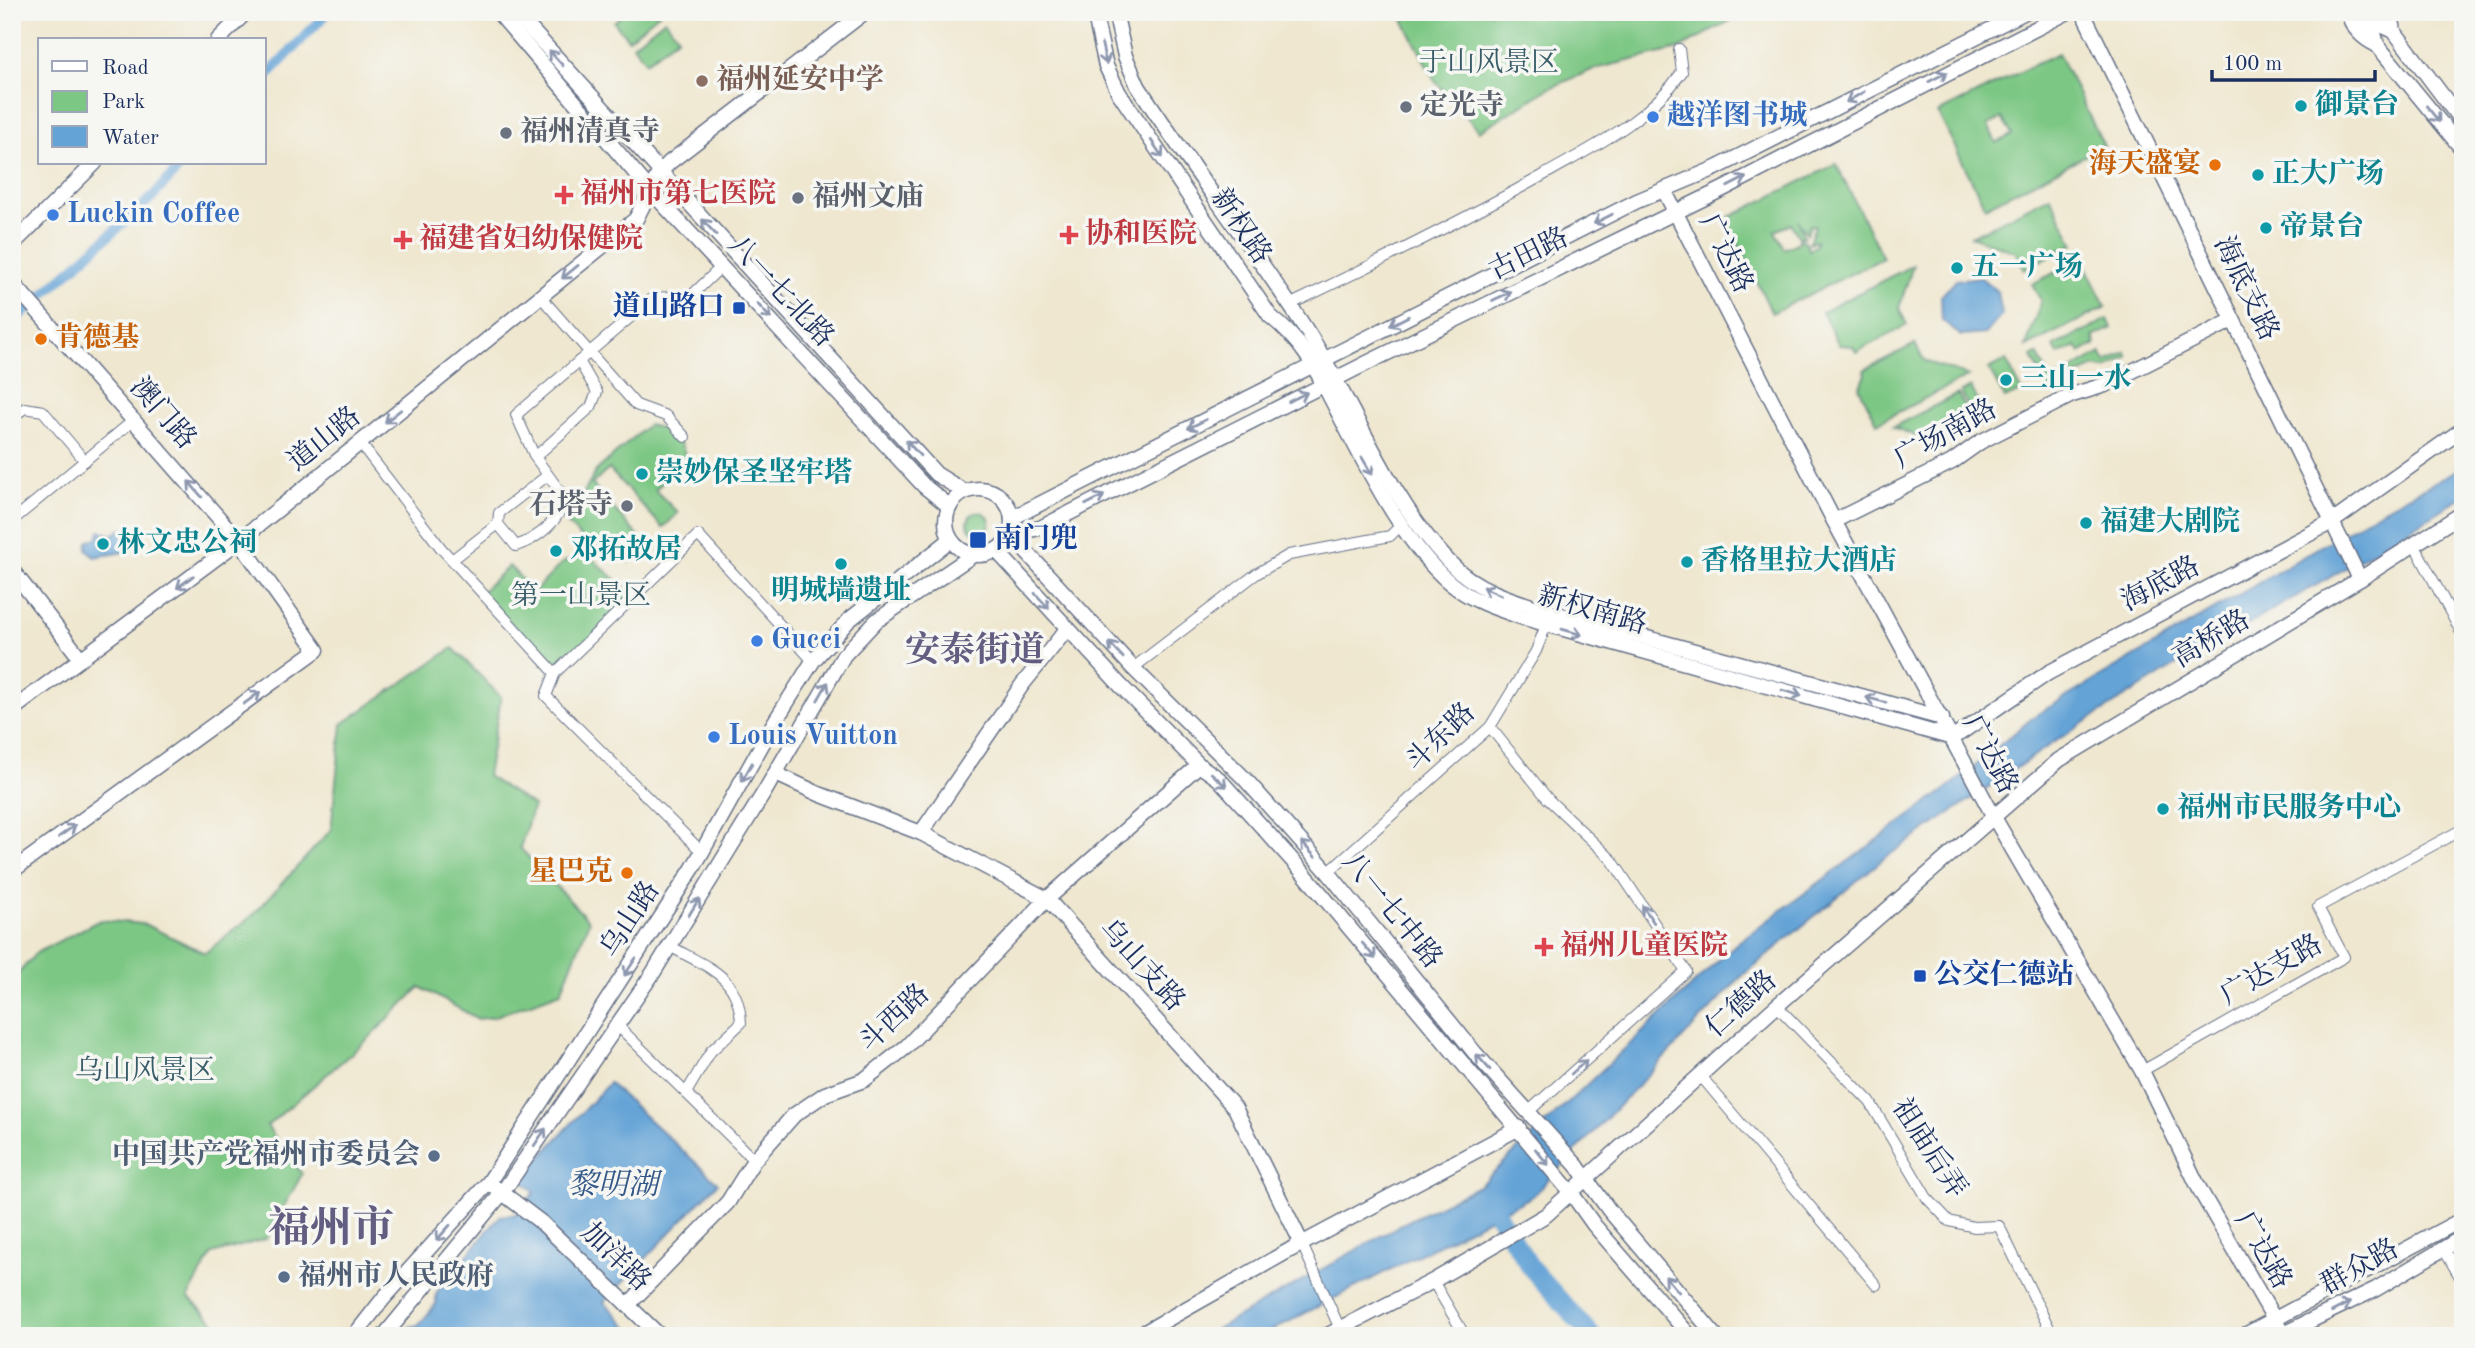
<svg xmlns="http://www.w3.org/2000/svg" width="2475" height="1348" font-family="'Old Standard TT','Noto Serif SC',serif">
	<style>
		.green { fill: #7dc784; stroke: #4c7b71; stroke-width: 2; fill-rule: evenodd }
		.water { fill: #63a3d6; stroke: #3f699a; stroke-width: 2 }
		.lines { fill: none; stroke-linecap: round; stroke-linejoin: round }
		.canal { stroke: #63a3d6; stroke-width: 10 }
		.river { stroke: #63a3d6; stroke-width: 19 }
		.street-casing { stroke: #656f86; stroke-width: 12 }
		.secondary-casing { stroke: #656f86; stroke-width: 17 }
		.primary-casing { stroke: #656f86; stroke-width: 17 }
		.street { stroke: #fff; stroke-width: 10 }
		.secondary { stroke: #fff; stroke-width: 14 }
		.primary { stroke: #fff; stroke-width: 14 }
		.oneway { stroke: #8d97ae }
		.education-dot { fill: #8d6e63; stroke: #f6f6f2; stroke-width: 2.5 }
		.culture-dot { fill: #0f9aa8; stroke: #f6f6f2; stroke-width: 2.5 }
		.worship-dot { fill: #6b7280; stroke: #f6f6f2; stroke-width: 2.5 }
		.shop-dot { fill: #3f7fe0; stroke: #f6f6f2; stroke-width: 2.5 }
		.food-dot { fill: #e8710a; stroke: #f6f6f2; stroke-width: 2.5 }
		.health-dot { fill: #e0444e; stroke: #f6f6f2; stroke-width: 2.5 }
		.transit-dot { fill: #1a4fb4; stroke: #f6f6f2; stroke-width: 2.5 }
		.service-dot { fill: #5c6f8a; stroke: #f6f6f2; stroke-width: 2.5 }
		.labels { text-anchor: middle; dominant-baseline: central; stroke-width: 7; stroke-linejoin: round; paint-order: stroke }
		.park-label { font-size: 28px; fill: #385d69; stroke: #f6f6f2 }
		.education-label { font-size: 28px; font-weight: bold; fill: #785e54; stroke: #f6f6f2; text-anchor: start }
		.culture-label { font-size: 28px; font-weight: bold; fill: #0d838f; stroke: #f6f6f2; text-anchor: start }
		.worship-label { font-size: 28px; font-weight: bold; fill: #5b616d; stroke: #f6f6f2; text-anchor: start }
		.shop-label { font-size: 28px; font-weight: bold; fill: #366cbe; stroke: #f6f6f2; text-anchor: start }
		.food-label { font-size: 28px; font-weight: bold; fill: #c56008; stroke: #f6f6f2; text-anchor: end }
		.health-label { font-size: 28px; font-weight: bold; fill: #be3a42; stroke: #f6f6f2; text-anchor: start }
		.street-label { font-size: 28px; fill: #1b2f5e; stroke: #f6f6f2 }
		.transit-label { font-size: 28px; font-weight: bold; fill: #164399; stroke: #f6f6f2; text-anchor: start }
		.service-label { font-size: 28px; font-weight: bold; fill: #4e5e75; stroke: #f6f6f2; text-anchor: end }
		.water-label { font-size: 30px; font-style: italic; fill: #345888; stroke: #f6f6f2 }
		.district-label { font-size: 35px; font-weight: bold; fill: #625d81; stroke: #f6f6f2 }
		.town-label { font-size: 42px; font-weight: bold; fill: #625d81; stroke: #f6f6f2 }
	</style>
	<rect width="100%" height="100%" fill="#f6f6f2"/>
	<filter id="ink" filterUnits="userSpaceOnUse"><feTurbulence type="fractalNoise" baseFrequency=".0143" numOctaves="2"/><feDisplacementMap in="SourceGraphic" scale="14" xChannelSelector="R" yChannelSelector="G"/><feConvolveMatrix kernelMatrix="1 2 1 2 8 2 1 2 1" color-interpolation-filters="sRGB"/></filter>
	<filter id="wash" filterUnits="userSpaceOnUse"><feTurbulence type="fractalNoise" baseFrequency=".00686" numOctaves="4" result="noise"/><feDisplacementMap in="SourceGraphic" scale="28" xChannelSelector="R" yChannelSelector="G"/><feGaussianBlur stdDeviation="1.57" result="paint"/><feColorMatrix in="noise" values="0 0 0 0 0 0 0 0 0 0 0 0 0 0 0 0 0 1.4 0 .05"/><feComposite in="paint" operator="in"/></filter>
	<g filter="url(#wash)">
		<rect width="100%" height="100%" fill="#efe7cf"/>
		<g class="green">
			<path d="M626,12h33l1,1 -32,26 -14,-17z"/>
			<path d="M1399,12h347l-67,37 -85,20 -44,19 -71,43 -44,-50z"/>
			<path d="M665,19l13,18 -32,25 -13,-17z"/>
			<path d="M2058,53l46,93 -119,61 -47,-94zM2002,118l10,17 -16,8 -8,-18z"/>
			<path d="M1836,164l47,94 -111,55 -46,-94zM1798,220l9,14 3,-9 5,1 -6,17 7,-3v5l-7,5 -4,-9 -6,-2v3l-15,7 -9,-18 16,-7 8,13h5z"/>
			<path d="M2050,196l24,48 -50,25 -8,-17 -45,-16z"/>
			<path d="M2082,259l24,48 -80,40 15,-46 -9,-17z"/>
			<path d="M1913,265l-14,43 8,17 -51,27 -3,-6 -14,-1 -17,-33z"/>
			<path d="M2108,319l4,9 -19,9 3,7 -16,9 -4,-7 -18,9 -4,-9z"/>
			<path d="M1915,344l9,17 45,15 -92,47 -18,-36 7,-12 -2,-5z"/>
			<path d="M2126,352l2,5 -22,12 -12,-2 -45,23 -17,-33 5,-3 15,28 49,-29 5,9z"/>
			<path d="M2006,360l16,31 -17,8 -16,-30z"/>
			<path d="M1971,387l17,34 -49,24 -10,-3 45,-24 -13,-26z"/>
			<path d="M1958,394l7,13 -30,27 -12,5 -30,-12z"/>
			<path d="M648,425c21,4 34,12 38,34l-31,31 23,23 -15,15 -54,-59 -17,15 53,60 -16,18 -26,-23 -13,18 44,38 -79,78 -74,-81 28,-26 25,26 28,-29 20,-8 8,-8 -29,-30 22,-22 13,-24z"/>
			<circle cx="979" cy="523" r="11"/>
			<path d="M453,648l48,49 -14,79 46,30 -13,42 69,73 -28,71 -68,25 -15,2 -58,-32 -52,52 -101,87 35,48 -36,65 -54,15 -24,43 41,39h-217v-355l24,-28 64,-33 44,4 61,29 48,-38 78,-85 11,-106z"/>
		</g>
		<g class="water">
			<path d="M1980,277l18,15 4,23 -17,19 -24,2 -19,-16 -1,-24 15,-16z"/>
			<path d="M2463,467v30l-134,81 -143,81 -132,83 -172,118 -141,117 -208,219 -272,140h-57l198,-112 77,-38 258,-243 211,-155 88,-73 344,-204z"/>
			<path d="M122,529l6,13 -3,10 -31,5 -7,-8 1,-7 10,-5 2,-6 12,4z"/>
			<path d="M609,1083l109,100 -114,119 33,34h-234l7,-9 9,-2 17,-21v-11l64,-77 16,-2 19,-22 -15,-13z"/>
		</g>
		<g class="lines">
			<g class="canal">
				<path d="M264,79l64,-67"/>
				<path d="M12,323l139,-125 33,-35"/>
			</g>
			<path class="river" d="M1488,1200l43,68 61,68"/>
		</g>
	</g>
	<g filter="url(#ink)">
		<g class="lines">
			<g class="street-casing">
				<g id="street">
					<path d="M540,296l96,109 30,11 19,21"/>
					<path d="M1289,305c86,-41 170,-83 253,-129 52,-30 105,-54 140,-104l-3,-23"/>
					<path d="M12,417l13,-9 18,3 42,50"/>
					<path d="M360,443l81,105 114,125"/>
					<path d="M535,457l56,-50 6,-15 -18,-31"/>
					<path d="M548,475l-49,38 -1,11 18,22c21,-7 46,-26 48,-49l-29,-40 -19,-42 137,-117 38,-2 31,-30"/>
					<path d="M12,521l123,-102"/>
					<path d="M2415,546l48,90"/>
					<path d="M452,560l46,-36"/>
					<path d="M1133,668l123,-94 33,-19 101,-19 12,-12"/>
					<path d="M1490,727l58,72 64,61 74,111 -158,141"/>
					<path d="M702,852l-156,-156 9,-23 143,-138 115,126"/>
					<path d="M1328,872l162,-145 46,-76 12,-31"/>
					<path d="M670,946c37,22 69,28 71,77l-30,28 -25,42"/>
					<path d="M1777,1006l93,96 57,96 22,23 25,6 25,-1 54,110"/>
					<path d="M616,1024l138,136"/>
					<path d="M2142,1071l202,-114 -26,-50 145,-78"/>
					<path d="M1700,1075l176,210"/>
					<path d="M1302,1244l38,85"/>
					<path d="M2443,1248l20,34"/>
					<path d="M1433,1281l32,55"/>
				</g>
			</g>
			<g class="secondary-casing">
				<g id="secondary">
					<path d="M498,12l152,178 274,296 25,20"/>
					<path d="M515,12l421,462 29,18"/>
					<path d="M1094,12l12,54 13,27 151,223c36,29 46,54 67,94 27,53 73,146 121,179 20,14 41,20 63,28l432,121 95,-65 284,-151 131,-93"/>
					<path d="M1115,12l10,44 13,30c54,83 115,161 169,245 48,74 79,164 141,230 27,29 66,40 103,51l391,106"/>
					<path d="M2086,19l274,560"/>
					<path d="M218,40l28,-28"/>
					<path d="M1664,190l170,331 161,298 147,252 59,121 83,144"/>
					<path d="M12,245l83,-82"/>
					<path d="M12,282l227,259 78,109 -305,221"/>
					<path d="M1834,521l118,-59 28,-20 92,-47 33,-10 128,-65"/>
					<path d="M1010,534l123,134 112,111 83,93 147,181 102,113"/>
					<path d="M996,550l124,135 79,80 20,14 82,91 271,324"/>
					<path d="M12,570l69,89"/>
					<path d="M12,710l227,-169 397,-322 23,-46 11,-11 195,-150"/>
					<path d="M776,774l43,20 102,39 126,66 188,209 67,136"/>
					<path d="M921,833l101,-148 45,-56"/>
					<path d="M492,1185l50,38 118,113"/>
					<path d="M628,1305l100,-103 26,-42 40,-45 31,-21 39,-14 42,-33 141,-148 152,-134"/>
					<path d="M1138,1336l152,-86 229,-122"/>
					<path d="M1326,1336l107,-55 113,-66 226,-205 287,-250 301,-181 103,-66"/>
					<path d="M2243,1336l220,-117"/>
					<path d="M2279,1336l97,-47 87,-52"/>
				</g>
			</g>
			<g class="primary-casing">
				<g id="primary">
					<path d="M2348,12c3,15 15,27 29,33l86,105"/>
					<path d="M2354,12l20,21 3,12"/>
					<path d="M2372,12l11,14 11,5"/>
					<path d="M2385,12l7,8 2,11 69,92"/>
					<circle cx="979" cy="522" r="33"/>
					<path d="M1012,518l625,-317 79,-33 309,-156"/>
					<path d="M1010,534l30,-6 327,-165 358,-175 343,-176"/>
					<path d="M1577,1166l32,44 107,126"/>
					<path d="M1572,1194l22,31 96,111"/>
					<path d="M354,1336l29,-37 106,-117 204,-314 81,-145 39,-62 36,-41 101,-80"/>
					<path d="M384,1336l118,-143 151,-220 112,-182 79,-136 32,-34 97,-66"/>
				</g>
			</g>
			<use href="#street" class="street"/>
			<use href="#secondary" class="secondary"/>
			<use href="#primary" class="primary"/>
		</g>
		<defs><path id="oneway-shaft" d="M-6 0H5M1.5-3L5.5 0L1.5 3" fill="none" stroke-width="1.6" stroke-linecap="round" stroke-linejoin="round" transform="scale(1.75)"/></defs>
		<g class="oneway">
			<use href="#oneway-shaft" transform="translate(1104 54) rotate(77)"/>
			<use href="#oneway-shaft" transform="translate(556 58) rotate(-132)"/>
			<use href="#oneway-shaft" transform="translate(1938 77) rotate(-27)"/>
			<use href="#oneway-shaft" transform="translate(1855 97) rotate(150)"/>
			<use href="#oneway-shaft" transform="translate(2433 114) rotate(51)"/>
			<use href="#oneway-shaft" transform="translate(1157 149) rotate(56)"/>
			<use href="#oneway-shaft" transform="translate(1737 182) rotate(-27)"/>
			<use href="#oneway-shaft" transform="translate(1603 219) rotate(153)"/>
			<use href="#oneway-shaft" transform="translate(709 227) rotate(-133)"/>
			<use href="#oneway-shaft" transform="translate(570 272) rotate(141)"/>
			<use href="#oneway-shaft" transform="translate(1502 296) rotate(-26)"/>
			<use href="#oneway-shaft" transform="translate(764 311) rotate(47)"/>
			<use href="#oneway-shaft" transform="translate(1399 321) rotate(153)"/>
			<use href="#oneway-shaft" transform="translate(1298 397) rotate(-27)"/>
			<use href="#oneway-shaft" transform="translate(393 416) rotate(141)"/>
			<use href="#oneway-shaft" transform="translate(1197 424) rotate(153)"/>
			<use href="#oneway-shaft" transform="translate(913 448) rotate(-132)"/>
			<use href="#oneway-shaft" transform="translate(1367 466) rotate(60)"/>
			<use href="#oneway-shaft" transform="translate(195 489) rotate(-131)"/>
			<use href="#oneway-shaft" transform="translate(1095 500) rotate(-27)"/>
			<use href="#oneway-shaft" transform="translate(185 582) rotate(143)"/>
			<use href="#oneway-shaft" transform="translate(1492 591) rotate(-156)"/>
			<use href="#oneway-shaft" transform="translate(1042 601) rotate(48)"/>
			<use href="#oneway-shaft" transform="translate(1572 632) rotate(16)"/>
			<use href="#oneway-shaft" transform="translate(1116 650) rotate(-133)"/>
			<use href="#oneway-shaft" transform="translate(823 691) rotate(-60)"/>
			<use href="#oneway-shaft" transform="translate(1792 693) rotate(16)"/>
			<use href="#oneway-shaft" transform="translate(252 698) rotate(-36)"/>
			<use href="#oneway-shaft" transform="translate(1876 700) rotate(-165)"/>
			<use href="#oneway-shaft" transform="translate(747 772) rotate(119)"/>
			<use href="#oneway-shaft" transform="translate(1219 780) rotate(42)"/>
			<use href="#oneway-shaft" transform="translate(67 831) rotate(-36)"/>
			<use href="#oneway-shaft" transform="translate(1308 849) rotate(-132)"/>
			<use href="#oneway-shaft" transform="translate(694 907) rotate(-58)"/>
			<use href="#oneway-shaft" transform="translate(1648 914) rotate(-124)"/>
			<use href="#oneway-shaft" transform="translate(1369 951) rotate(50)"/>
			<use href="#oneway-shaft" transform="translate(630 967) rotate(123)"/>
			<use href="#oneway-shaft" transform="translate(1483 1062) rotate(-132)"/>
			<use href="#oneway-shaft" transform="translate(1579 1067) rotate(-42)"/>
			<use href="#oneway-shaft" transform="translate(540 1137) rotate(-56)"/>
			<use href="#oneway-shaft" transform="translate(1542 1157) rotate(51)"/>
			<use href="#oneway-shaft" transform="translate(443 1233) rotate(132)"/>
			<use href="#oneway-shaft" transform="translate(1672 1284) rotate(-130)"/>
			<use href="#oneway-shaft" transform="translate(2341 1307) rotate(-27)"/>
		</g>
	</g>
	<circle class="education-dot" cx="702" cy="81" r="7"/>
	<g class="culture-dot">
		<circle cx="2301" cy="106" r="7"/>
		<circle cx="2258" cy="175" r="7"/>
		<circle cx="2266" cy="228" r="7"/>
		<circle cx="1957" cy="268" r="7"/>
		<circle cx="2006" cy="380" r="7"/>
		<circle cx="642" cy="474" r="7"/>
		<circle cx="2086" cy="523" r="7"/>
		<circle cx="103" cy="544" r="7"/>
		<circle cx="556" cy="551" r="7"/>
		<circle cx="1687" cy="562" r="7"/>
		<circle cx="841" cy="564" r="7"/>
		<circle cx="2163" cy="809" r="7"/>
	</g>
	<g class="worship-dot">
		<circle cx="1406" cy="107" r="7"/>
		<circle cx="506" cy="133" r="7"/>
		<circle cx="798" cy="198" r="7"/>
		<circle cx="627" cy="506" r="7"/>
	</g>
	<g class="shop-dot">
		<circle cx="1653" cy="117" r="7"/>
		<circle cx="53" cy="215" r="7"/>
		<circle cx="757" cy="641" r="7"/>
		<circle cx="714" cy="737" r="7"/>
	</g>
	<g class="food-dot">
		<circle cx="2215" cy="165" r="7"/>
		<circle cx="41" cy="339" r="7"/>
		<circle cx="627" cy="873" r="7"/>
	</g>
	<g class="health-dot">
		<path d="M560.5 184.5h7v7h7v7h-7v7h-7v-7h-7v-7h7z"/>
		<path d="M1065.5 224.5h7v7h7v7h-7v7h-7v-7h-7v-7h7z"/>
		<path d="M399.5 229.5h7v7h7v7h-7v7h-7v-7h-7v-7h7z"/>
		<path d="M1540.5 936.5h7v7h7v7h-7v7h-7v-7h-7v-7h7z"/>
	</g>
	<g class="transit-dot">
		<rect x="732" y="301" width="14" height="14" rx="3.5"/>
		<rect x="969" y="531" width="18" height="18" rx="3.5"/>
		<rect x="1913" y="969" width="14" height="14" rx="3.5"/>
	</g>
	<g class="service-dot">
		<circle cx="434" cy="1156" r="7"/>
		<circle cx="284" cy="1277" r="7"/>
	</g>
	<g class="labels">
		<g class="park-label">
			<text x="1489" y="64">于山风景区</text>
			<text x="581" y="597">第一山景区</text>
			<text x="145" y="1072">乌山风景区</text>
		</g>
		<g class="education-label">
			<text x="716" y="81">福州延安中学</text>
		</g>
		<g class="culture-label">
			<text x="2315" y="106">御景台</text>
			<text x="2272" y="175">正大广场</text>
			<text x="2280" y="228">帝景台</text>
			<text x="1971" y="268">五一广场</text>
			<text x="2020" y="380">三山一水</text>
			<text x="656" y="474">崇妙保圣坚牢塔</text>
			<text x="2100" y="523">福建大剧院</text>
			<text x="117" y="544">林文忠公祠</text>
			<text x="570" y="551">邓拓故居</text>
			<text x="1701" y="562">香格里拉大酒店</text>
			<text x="841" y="592" text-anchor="middle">明城墙遗址</text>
			<text x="2177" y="809">福州市民服务中心</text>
		</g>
		<g class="worship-label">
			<text x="1420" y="107">定光寺</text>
			<text x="520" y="133">福州清真寺</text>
			<text x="812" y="198">福州文庙</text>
			<text x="613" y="506" text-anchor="end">石塔寺</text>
		</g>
		<g class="shop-label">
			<text x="1667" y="117">越洋图书城</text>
			<text x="67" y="215">Luckin Coffee</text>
			<text x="771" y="641">Gucci</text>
			<text x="728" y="737">Louis Vuitton</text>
		</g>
		<g class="food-label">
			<text x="2201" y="165">海天盛宴</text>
			<text x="55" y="339" text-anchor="start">肯德基</text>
			<text x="613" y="873">星巴克</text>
		</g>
		<g class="health-label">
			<text x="580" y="195">福州市第七医院</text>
			<text x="1085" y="235">协和医院</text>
			<text x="419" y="240">福建省妇幼保健院</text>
			<text x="1560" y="947">福州儿童医院</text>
		</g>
		<g class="street-label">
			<text transform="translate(1240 227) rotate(56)">新权路</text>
			<text transform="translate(1725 254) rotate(63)">广达路</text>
			<text transform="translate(1529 255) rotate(-26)">古田路</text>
			<text transform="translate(2245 289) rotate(64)">海底支路</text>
			<text transform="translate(780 292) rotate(47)">八一七北路</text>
			<text transform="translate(162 414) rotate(49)">澳门路</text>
			<text transform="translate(1946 435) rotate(-29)">广场南路</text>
			<text transform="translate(325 440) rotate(-39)">道山路</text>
			<text transform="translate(2161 585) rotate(-28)">海底路</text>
			<text transform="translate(1592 611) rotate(16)">新权南路</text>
			<text transform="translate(2212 640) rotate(-31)">高桥路</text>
			<text transform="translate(1441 738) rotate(-44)">斗东路</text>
			<text transform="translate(1989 755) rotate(62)">广达路</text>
			<text transform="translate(1391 911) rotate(51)">八一七中路</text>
			<text transform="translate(631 920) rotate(-57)">乌山路</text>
			<text transform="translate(1141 966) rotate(48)">乌山支路</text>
			<text transform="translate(2272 971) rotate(-30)">广达支路</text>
			<text transform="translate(1742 1005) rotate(-42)">仁德路</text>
			<text transform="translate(895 1019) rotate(-43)">斗西路</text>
			<text transform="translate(1928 1149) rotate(57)">祖庙后弄</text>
			<text transform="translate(2262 1251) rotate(60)">广达路</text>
			<text transform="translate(615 1258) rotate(44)">加洋路</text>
			<text transform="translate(2360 1268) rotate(-29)">群众路</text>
		</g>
		<g class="transit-label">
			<text x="725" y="308" text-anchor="end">道山路口</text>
			<text x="994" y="540">南门兜</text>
			<text x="1934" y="976">公交仁德站</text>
		</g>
		<g class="service-label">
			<text x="420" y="1156">中国共产党福州市委员会</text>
			<text x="298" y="1277" text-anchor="start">福州市人民政府</text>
		</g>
		<g class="water-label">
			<text x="613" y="1186">黎明湖</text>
		</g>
		<g class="district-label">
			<text x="975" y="651">安泰街道</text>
		</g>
		<g class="town-label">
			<text x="331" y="1230">福州市</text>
		</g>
	</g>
	<rect width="2475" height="1348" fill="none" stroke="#f6f6f2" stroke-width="42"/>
	<rect x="38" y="38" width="228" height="126" fill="#f6f6f2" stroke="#9ea6b7" stroke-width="2"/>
	<rect x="52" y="61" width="35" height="10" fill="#ffffff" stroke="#9ea6b7" stroke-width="2"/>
	<text x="102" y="74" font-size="21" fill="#1b2f5e">Road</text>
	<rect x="52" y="91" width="35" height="21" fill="#7dc784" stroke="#9ea6b7" stroke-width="2"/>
	<text x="102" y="108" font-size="21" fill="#1b2f5e">Park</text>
	<rect x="52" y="126" width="35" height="21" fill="#63a3d6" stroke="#9ea6b7" stroke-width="2"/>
	<text x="102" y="144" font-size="21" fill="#1b2f5e">Water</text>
	<path d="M2212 70v10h163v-10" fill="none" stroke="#1b2f5e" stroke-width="3.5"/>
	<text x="2223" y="70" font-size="21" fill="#1b2f5e" stroke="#f6f6f2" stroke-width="5" paint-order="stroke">100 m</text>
</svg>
